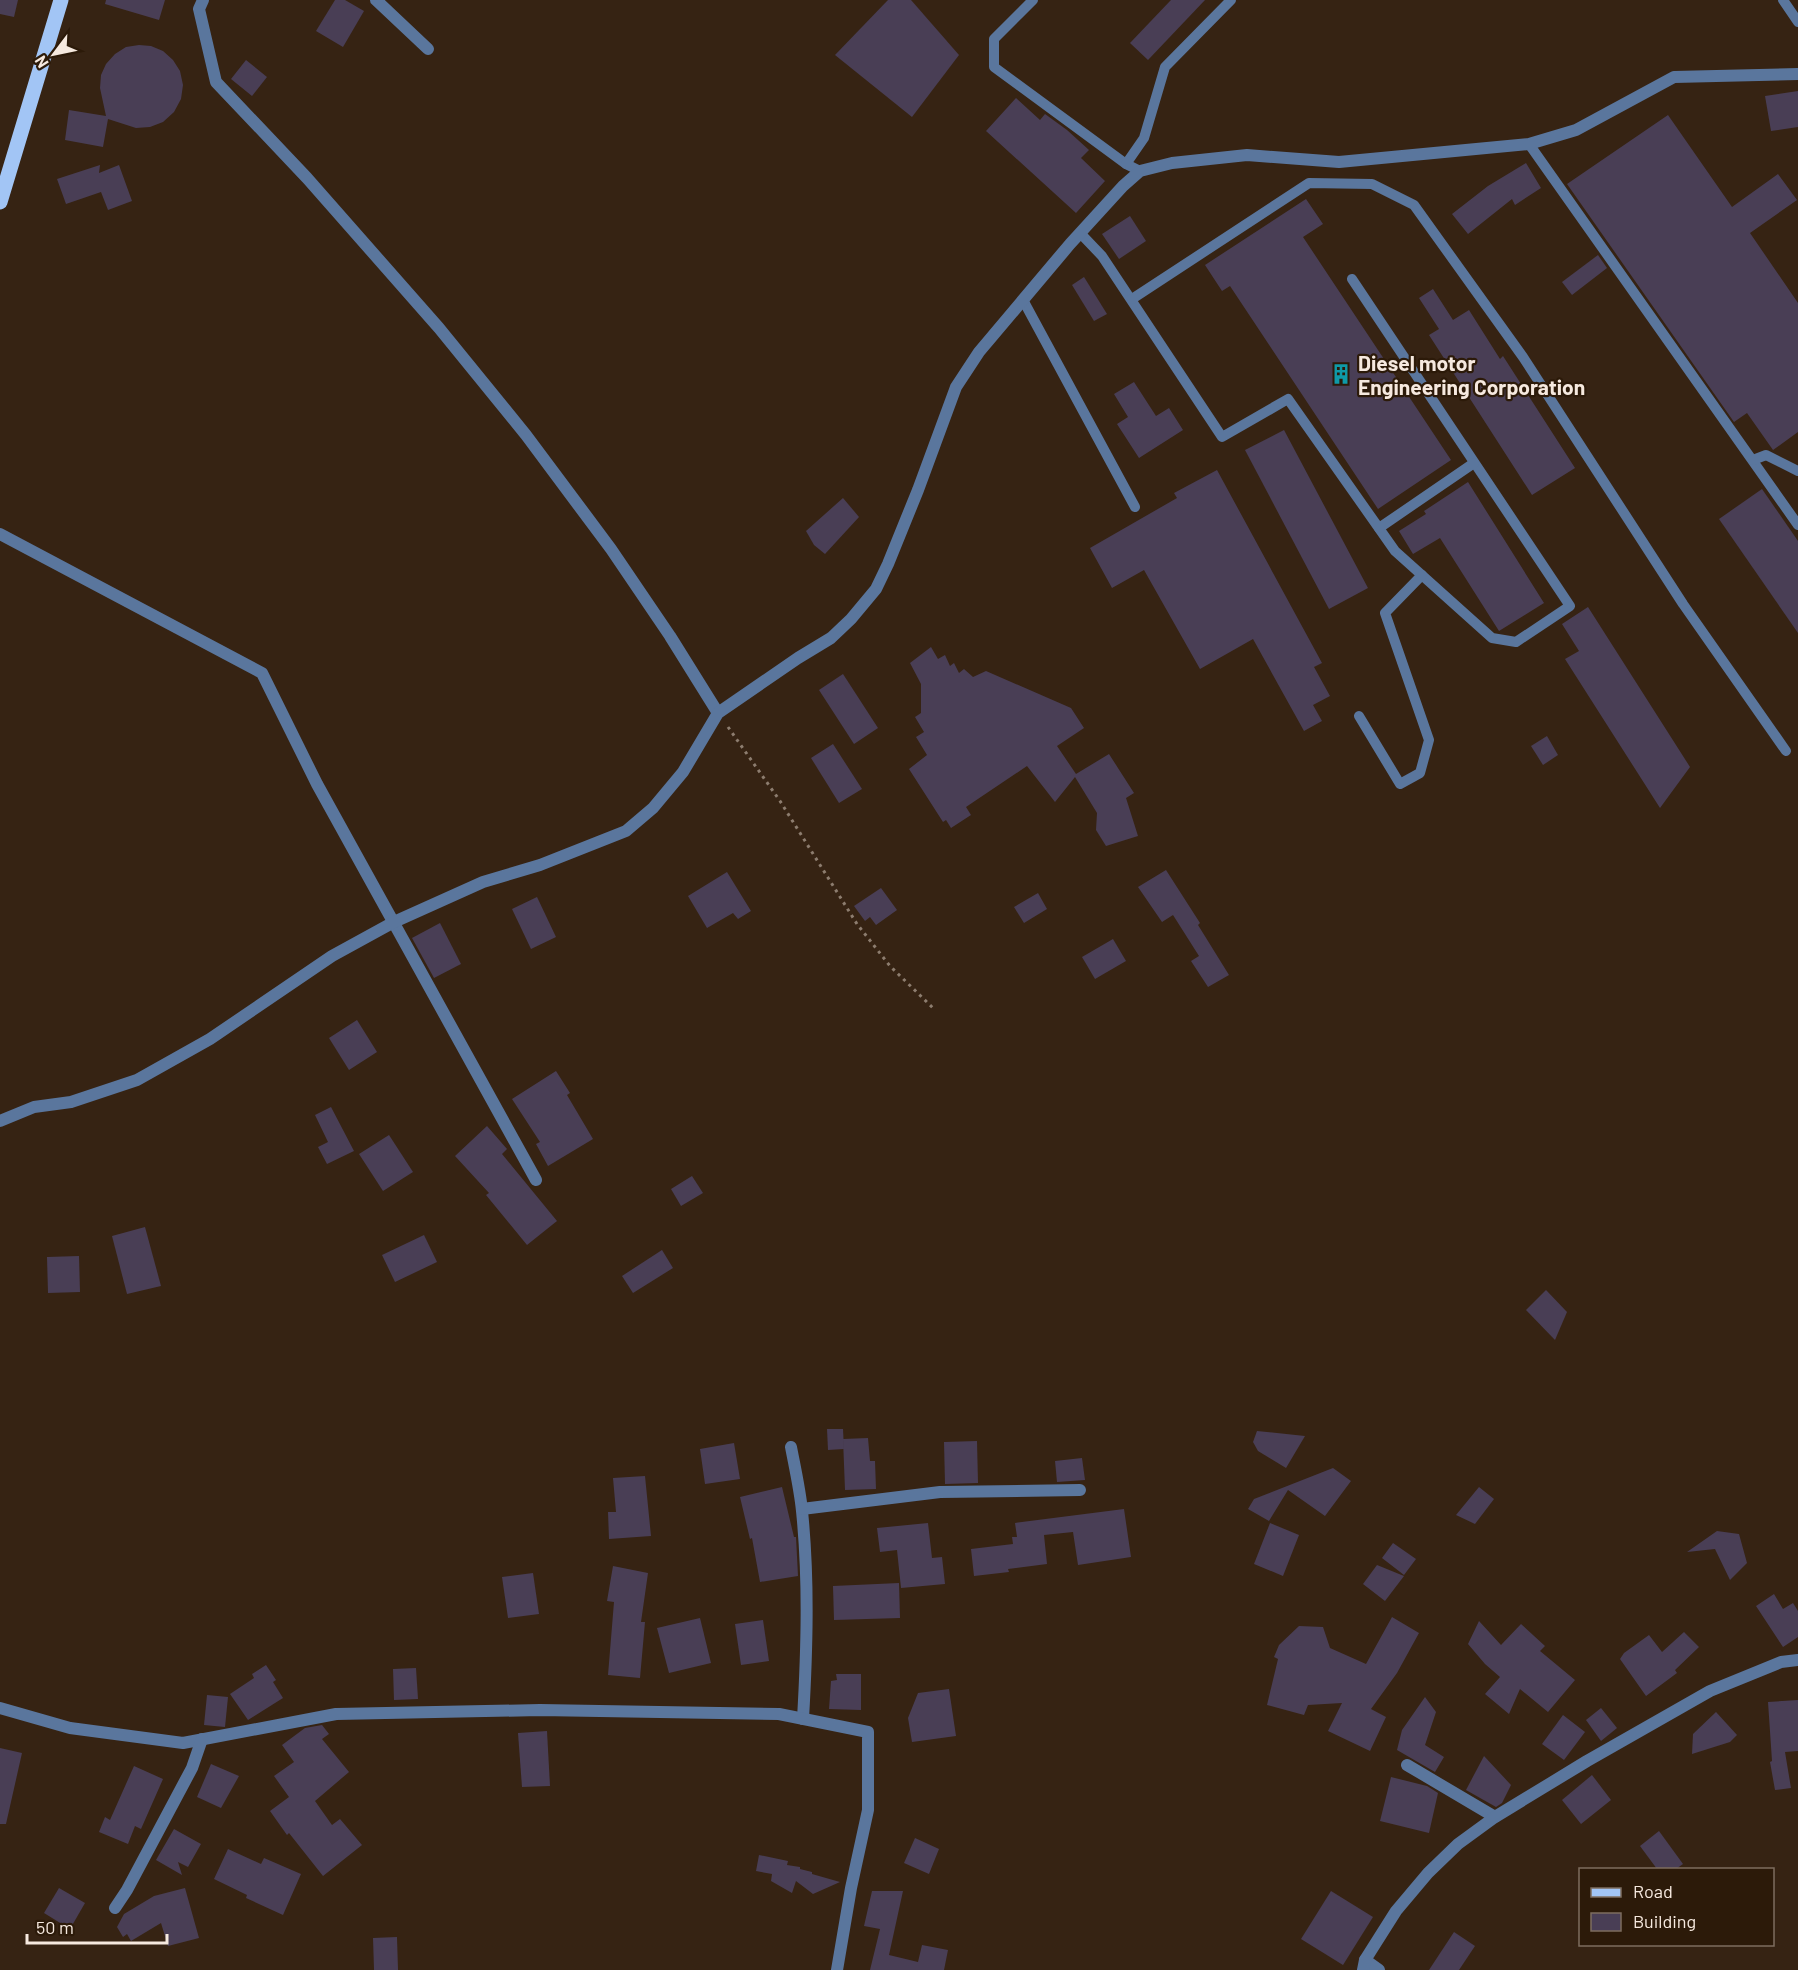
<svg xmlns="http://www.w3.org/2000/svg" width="1798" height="1970" font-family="Barlow,sans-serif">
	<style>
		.building { fill: #493e55 }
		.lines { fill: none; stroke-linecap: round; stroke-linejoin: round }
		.path { stroke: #8d7d6f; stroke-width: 3; stroke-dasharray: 3 4.5; stroke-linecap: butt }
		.service { stroke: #5a769d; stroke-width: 10 }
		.minor { stroke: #5a769d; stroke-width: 12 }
		.tertiary { stroke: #5a769d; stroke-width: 12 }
		.primary { stroke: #a2c5f5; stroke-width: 15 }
		.labels { text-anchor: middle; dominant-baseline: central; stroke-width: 4.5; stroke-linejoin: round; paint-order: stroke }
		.poi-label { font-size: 21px; font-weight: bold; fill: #f6e9df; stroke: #2c1a09; text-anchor: start }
	</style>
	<rect width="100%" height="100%" fill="#362313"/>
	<g class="building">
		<path d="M0,0h18l-4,17 -14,-3z"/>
		<path d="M106,0h59l-6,20 -54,-16z"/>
		<path d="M335,0h10l19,11 -21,36 -27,-16z"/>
		<path d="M888,0h23l48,55 -47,62 -77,-62z"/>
		<path d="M1171,0h34l-57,60 -18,-17z"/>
		<path d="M139,45l12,1 12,5 10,9 7,11 3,14 -2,14 -7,13 -11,10 -13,5 -14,1 -28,-9 -5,28 -38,-7 4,-30 37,6 -6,-28 1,-13 5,-11 9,-10 11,-7z"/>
		<path d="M246,60l21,17 -15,19 -21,-17z"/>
		<path d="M1798,91v36l-27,4 -6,-35z"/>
		<path d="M1016,98l24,22 5,-6 22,16 22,20 -8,8 24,23 -29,32 -90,-82z"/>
		<path d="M1668,115l64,92 46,-33 19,26 -47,33 48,70v129l-25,18 -26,-37 -13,9 -167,-238z"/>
		<path d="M1526,163l15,25 -26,17 -3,-6 -44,35 -16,-20 36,-28z"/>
		<path d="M100,165l-1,8 20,-8 13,36 -24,9 -7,-18 -35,12 -9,-25z"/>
		<path d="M1306,199l17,25 -20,13 148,223 -73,49 -148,-223 -8,5 -17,-26z"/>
		<path d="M1130,216l16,25 -27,18 -17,-25z"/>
		<path d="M1598,255l9,13 -35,27 -10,-13z"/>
		<path d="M1084,277l23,37 -13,7 -22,-36z"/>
		<path d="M1433,289l20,31 16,-10 31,49 3,-3 72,112 -43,27 -103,-160 10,-6 -20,-31z"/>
		<path d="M1134,382l22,34 13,-8 14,22 -44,28 -22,-34 11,-7 -14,-23z"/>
		<path d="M1284,430l84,158 -39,21 -84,-159z"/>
		<path d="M1217,470l105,193 -8,4 16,29 -17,9 9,16 -18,10 -51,-92 -53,30 -56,-99 -32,18 -22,-40 87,-50 -3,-5z"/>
		<path d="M1468,482l76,121 -45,28 -59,-93 -27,16 -14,-23 27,-17 -2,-3z"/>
		<path d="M1762,489l36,52v92l-79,-114z"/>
		<path d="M843,498l16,19 -34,37 -11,-9 -8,-14z"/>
		<path d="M1588,607l102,160 -30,41 -95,-149 14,-8 -17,-27z"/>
		<path d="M931,647l7,12 7,-4 5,11 4,-3 5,10 5,-4 9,8 13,-6 85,37 13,20 -27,18 19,28 33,-20 25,39 -8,5 12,38 -32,10 -10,-16 1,-17 -22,-36 -20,25 -28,-36 -61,41 5,8 -20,13 -5,-8 -3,2 -34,-53 18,-14 -11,-18 8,-5 -9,-15 6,-4v-29l-11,-21z"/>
		<path d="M843,674l35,54 -24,16 -35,-54z"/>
		<path d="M1547,736l11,19 -15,10 -12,-19z"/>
		<path d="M833,744l29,45 -23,14 -28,-45z"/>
		<path d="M1166,870l34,53 -2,2 31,50 -21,12 -17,-26 8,-5 -26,-41 -11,7 -24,-35z"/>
		<path d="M727,872l24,39 -13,8 -5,-6 -26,15 -19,-32z"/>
		<path d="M881,888l16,22 -21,15 -6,-8 -5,4 -11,-15z"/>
		<path d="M1038,893l9,16 -23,14 -10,-16z"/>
		<path d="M537,897l19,40 -25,12 -19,-40z"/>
		<path d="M440,923l21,41 -27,14 -22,-40z"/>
		<path d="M1113,939l13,22 -31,18 -13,-22z"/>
		<path d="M357,1020l20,32 -28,18 -20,-32z"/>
		<path d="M556,1071l14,22 -3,2 26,44 -45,27 -12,-22 4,-2 -28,-43z"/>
		<path d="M331,1107l23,44 -27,13 -9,-17 10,-5 -13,-27z"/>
		<path d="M487,1126l20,23 -5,5 55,67 -30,24 -41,-50 3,-2 -34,-37z"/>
		<path d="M389,1135l24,37 -30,19 -24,-37z"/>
		<path d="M692,1176l11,17 -22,13 -10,-17z"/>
		<path d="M145,1227l16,59 -34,8 -15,-58z"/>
		<path d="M424,1235l13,27 -42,20 -13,-27z"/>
		<path d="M662,1250l11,18 -40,25 -11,-17z"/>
		<path d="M79,1256l1,36 -32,1 -1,-36z"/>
		<path d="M1546,1290l21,22 -12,28 -29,-30z"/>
		<path d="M827,1429h16l1,20 -16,1z"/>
		<path d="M1257,1431l48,5 -19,32 -28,-17 -5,-9z"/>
		<path d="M868,1438l2,23h5l1,28 -31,1 -2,-51z"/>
		<path d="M977,1441l1,42 -33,1 -1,-42z"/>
		<path d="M734,1443l6,36 -35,5 -5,-35z"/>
		<path d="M1082,1458l3,22 -28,2 -2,-21z"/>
		<path d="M1333,1468l18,13 -26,35 -37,-26 -19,31 -21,-12 6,-10z"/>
		<path d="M645,1476l6,60 -42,3 -1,-27h8l-3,-34z"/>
		<path d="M782,1487l12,50h2l2,39 -38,6 -8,-44 -2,1 -10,-42z"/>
		<path d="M1479,1487l15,12 -19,25 -19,-9z"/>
		<path d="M1124,1509l7,48 -53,8 -5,-33 -29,3 3,29 -39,5 1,3 -35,4 -3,-27 42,-5 -1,-7h5l-2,-14z"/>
		<path d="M928,1523l4,35 10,-1 3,27 -44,4 -4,-38 -17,2 -3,-24z"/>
		<path d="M1270,1523l29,12 -16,41 -29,-12z"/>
		<path d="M1717,1531l22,3 8,29 -17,17 -15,-31 -28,3z"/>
		<path d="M1393,1543l23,16 -12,16 -22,-17z"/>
		<path d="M1377,1565l27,11 -19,25 -22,-17z"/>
		<path d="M613,1566l35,7 -7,49h4l-5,56 -32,-3 6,-73 -7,-1z"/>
		<path d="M533,1573l6,41 -31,4 -6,-41z"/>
		<path d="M899,1583l1,35 -66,2 -1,-34z"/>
		<path d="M1774,1594l9,15 10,-6 5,8v26l-15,10 -27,-41z"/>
		<path d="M1392,1617l27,16 -22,40 -26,36 15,8 -16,34 -42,-20 14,-28 -34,2 -4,10 -37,-10 11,-46 -4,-2 5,-12 20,-19 24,1 7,21 36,16z"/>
		<path d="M700,1618l11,45 -42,10 -12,-45z"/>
		<path d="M763,1620l6,41 -28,4 -6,-41z"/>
		<path d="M1479,1621l22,24 20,-21 24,22 -5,5 35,29 -27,32 -28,-23 -11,25 -24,-20 15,-17 -15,-13 -17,-20z"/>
		<path d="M1684,1632l15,15 -24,23 2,3 -31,23 -26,-37 4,-6 25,-18 13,17z"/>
		<path d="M266,1665l10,15 -3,2 10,16 -35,22 -18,-26 24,-16 -2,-4z"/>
		<path d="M416,1668l2,31 -24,1 -1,-31z"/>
		<path d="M836,1674h25v36l-32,-1 2,-28 6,-1z"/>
		<path d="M949,1689l7,47 -44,6 -4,-24 10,-25z"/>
		<path d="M207,1695l21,2 -3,30 -21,-2z"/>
		<path d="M1425,1697l11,15 -11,33 19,12 -9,15 -38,-22 5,-20z"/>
		<path d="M1798,1700v51l-13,1 6,36 -16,2 -5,-28 2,-1 -4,-59z"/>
		<path d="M1601,1708l16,20 -16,13 -15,-21z"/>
		<path d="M1716,1712l21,23 -7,7 -38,12 1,-20z"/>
		<path d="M1563,1715l22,17 -21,28 -22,-16z"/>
		<path d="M322,1725l7,9 -7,5 27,33 -34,29 17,24 8,-6 22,26 -39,31 -34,-43 -2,2 -17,-24 19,-14 -15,-21 20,-14 -12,-17 23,-17z"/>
		<path d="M547,1731l3,55 -28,1 -4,-54z"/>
		<path d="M0,1748l22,5 -16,71h-6z"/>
		<path d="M1484,1756l27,29 -9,18 -6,4 -30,-17z"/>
		<path d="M211,1764l28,12 -18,32 -24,-11z"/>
		<path d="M134,1766l29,13 -22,50 -6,-3 -7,18 -29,-12 6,-15 5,3z"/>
		<path d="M1592,1775l19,25 -30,24 -19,-24z"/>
		<path d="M1391,1777l36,9 11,7 -9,40 -49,-12z"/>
		<path d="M174,1829l27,15 -13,23 -10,-5 4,13 -26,-15z"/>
		<path d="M1659,1831l24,33 -7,5h-19l-17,-23z"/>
		<path d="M915,1838l24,11 -10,25 -25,-11z"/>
		<path d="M228,1849l33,15 3,-6 37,16 -18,41 -37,-17 1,-3 -33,-16z"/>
		<path d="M759,1855l29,6 -1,4 13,2v2l12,3v2l28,8 -27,12 -17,-13 -4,12 -21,-12 1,-7 -16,-3z"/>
		<path d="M59,1888l26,15 -15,26 -26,-16z"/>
		<path d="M185,1888l14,50 -31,8 -7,-23 -30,18 -4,-7 -4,3 -6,-10 7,-13 30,-18z"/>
		<path d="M872,1891h31l-14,64 29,7 4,-17 26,5 -4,20h-74l10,-41 -16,-3z"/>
		<path d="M1331,1891l42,26 -30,48 -42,-26z"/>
		<path d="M1454,1932l21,14 -16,24h-30z"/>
		<path d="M397,1937l1,33h-24l-1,-32z"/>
	</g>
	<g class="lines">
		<path class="path" d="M728,727l52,74 77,123 33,42 45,44"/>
		<g class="service">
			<path d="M1033,0l-39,39v28l132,97 14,7"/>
			<path d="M1783,0l15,22"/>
			<path d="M1529,144l269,381"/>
			<path d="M1126,164l18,-26 21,-71 66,-67"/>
			<path d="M1081,234l21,22 120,181 66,-38 107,152 97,87 24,4 54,-36 -218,-327"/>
			<path d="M1132,299l177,-116 63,1 42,21 109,152 160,247 103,147"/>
			<path d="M1023,300l112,207"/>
			<path d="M1753,460l13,-5 32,16"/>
			<path d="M1379,528l95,-65"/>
			<path d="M1359,716l41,68 20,-11 9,-33 -44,-127 37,-38"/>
		</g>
		<g class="minor">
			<path d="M203,0l-4,9 17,73 91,96 132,150 87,107 85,114 59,87 48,77"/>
			<path d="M376,0l52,49"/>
			<path d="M0,534l262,139 55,111 219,396"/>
			<path d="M0,1121l34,-14 37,-5 66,-22 73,-41 122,-83 62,-34 89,-40 57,-17 86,-34 27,-23 30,-36 35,-59 80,-55 33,-20 20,-19 25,-30 12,-25 30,-74 38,-103 23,-35 91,-108 53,-58 17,-15 32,-8 75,-8 92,7 190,-18 47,-14 98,-53 124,-3"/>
			<path d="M791,1447c4,21 9,43 11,64 7,69 5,138 1,208"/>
			<path d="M802,1509l138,-17 140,-2"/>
			<path d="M0,1708l70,20 113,15 153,-29 204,-4 239,4 89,18v78l-17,78 -14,82"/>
			<path d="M1407,1765l88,52"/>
			<path d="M115,1908l12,-18 65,-122 10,-29"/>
			<path d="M1365,1960l14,10"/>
		</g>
		<path class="tertiary" d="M1363,1970l2,-10 31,-49 32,-38 30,-29 37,-27 92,-56 123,-70 71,-29 17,-2"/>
		<path class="primary" d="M0,202l61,-202"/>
	</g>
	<defs>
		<g id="building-bare" transform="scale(1.62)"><path d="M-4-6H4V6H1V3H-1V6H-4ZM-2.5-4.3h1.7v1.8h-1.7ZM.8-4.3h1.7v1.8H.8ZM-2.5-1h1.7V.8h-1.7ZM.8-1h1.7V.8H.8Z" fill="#0f9aa8" stroke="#2c1a09" stroke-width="2.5" paint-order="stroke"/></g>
	</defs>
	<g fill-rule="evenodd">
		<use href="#building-bare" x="1341" y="374"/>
	</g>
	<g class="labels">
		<g class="poi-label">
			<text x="1358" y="362">Diesel motor<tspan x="1358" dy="24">Engineering Corporation</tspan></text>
		</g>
	</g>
	<rect x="1579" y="1868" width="195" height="78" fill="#2c1a09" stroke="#7d6d5f" stroke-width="1.5"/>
	<rect x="1591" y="1888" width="30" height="9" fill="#a2c5f5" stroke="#7d6d5f" stroke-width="1.5"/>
	<text x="1633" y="1898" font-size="18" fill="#f6e9df">Road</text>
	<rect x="1591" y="1913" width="30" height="18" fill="#493e55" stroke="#7d6d5f" stroke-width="1.5"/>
	<text x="1633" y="1928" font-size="18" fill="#f6e9df">Building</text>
	<g transform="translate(54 54) rotate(238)" stroke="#2c1a09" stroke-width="4.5" paint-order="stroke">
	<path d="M0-4.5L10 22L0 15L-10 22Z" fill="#f6e9df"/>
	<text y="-9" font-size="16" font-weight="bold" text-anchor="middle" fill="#f6e9df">N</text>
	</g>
	<path d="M27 1934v9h140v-9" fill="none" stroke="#f6e9df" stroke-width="3"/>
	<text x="36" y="1934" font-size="18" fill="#f6e9df" stroke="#2c1a09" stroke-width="4.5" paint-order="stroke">50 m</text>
</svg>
